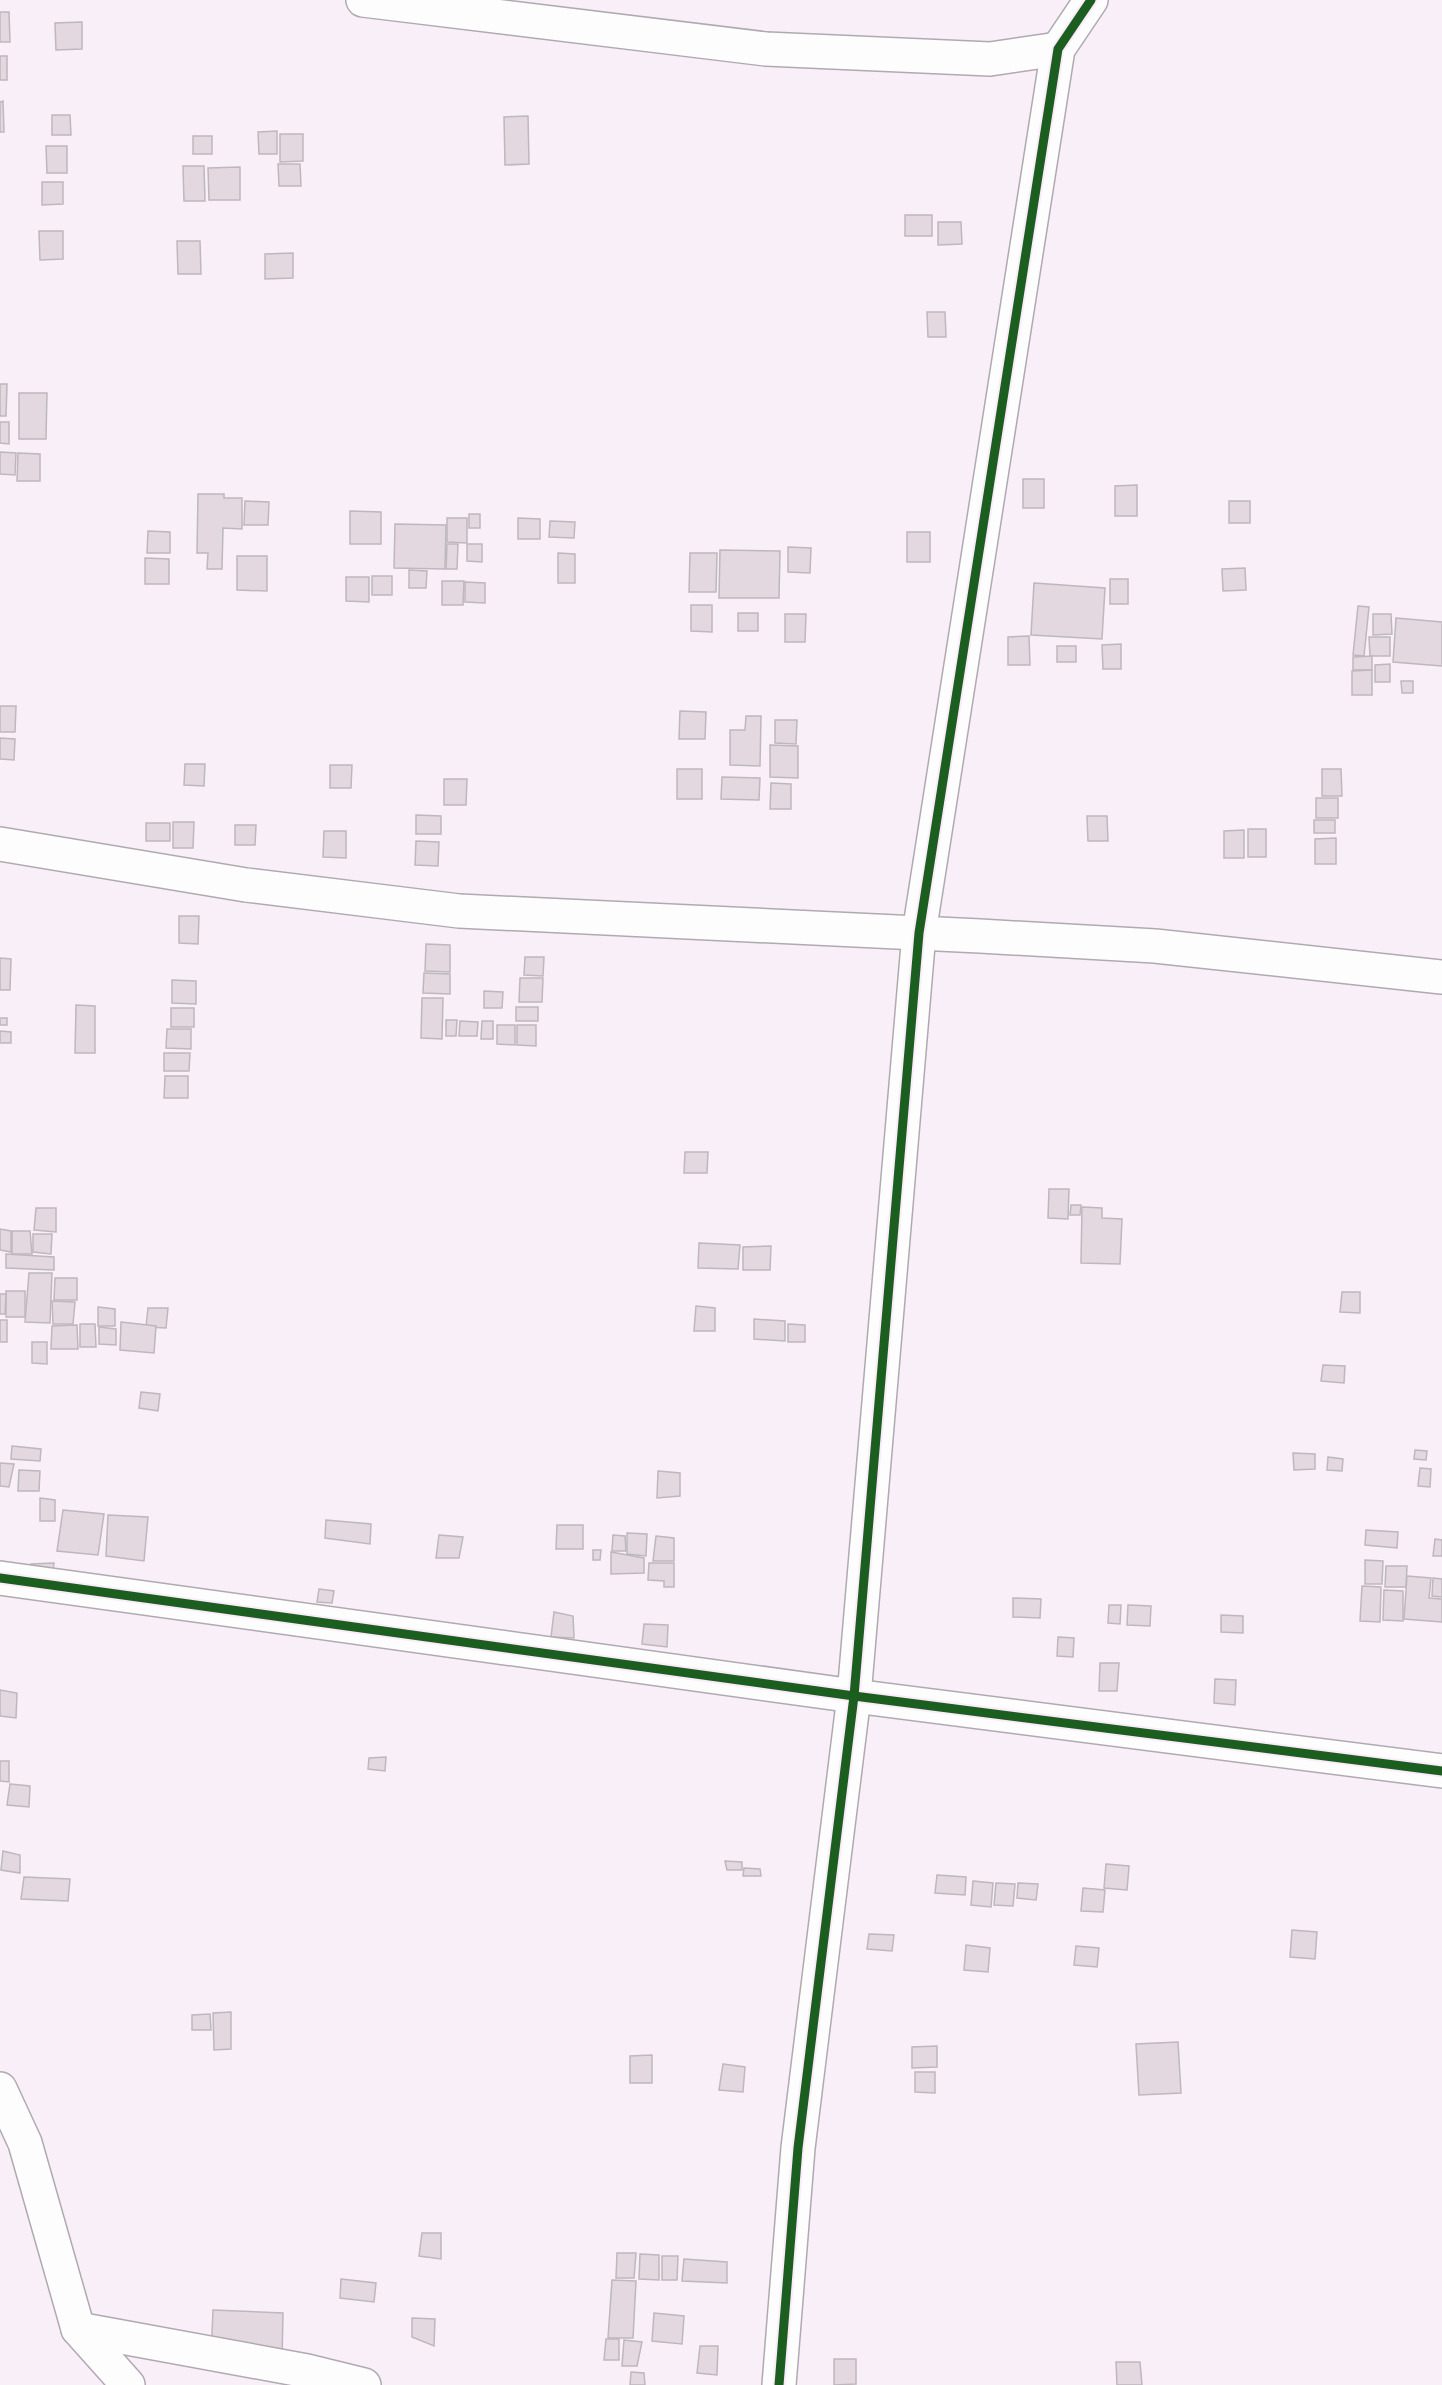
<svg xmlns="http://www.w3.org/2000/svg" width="1442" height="2385" font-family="Lato,sans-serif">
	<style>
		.building { fill: #e3d8e0; stroke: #beb7bd; stroke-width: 1.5 }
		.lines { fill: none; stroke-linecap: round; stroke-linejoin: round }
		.street-casing { stroke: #b0aab0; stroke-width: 36 }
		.street { stroke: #fefdfe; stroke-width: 33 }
		.cycleway-casing { stroke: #fcebfb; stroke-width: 13 }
		.cycleway { stroke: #1b5e20; stroke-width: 9 }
	</style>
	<rect width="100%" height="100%" fill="#f8eff8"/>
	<g class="building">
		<path d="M0,12h9l1,30h-10z"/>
		<path d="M82,22v27l-26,1 -1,-27z"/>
		<rect x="0" y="56" width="7" height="24"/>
		<path d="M3,101l1,31h-4v-30z"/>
		<path d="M52,115h18l1,20h-19z"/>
		<path d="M528,116l1,48 -24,1 -1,-48z"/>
		<path d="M277,131v23h-18l-1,-22z"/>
		<path d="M280,134h23v27l-23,1z"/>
		<rect x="193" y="136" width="19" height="18"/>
		<path d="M46,146h21v27h-20z"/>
		<path d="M278,164h22l1,22h-22z"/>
		<path d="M183,166h21l1,35h-21z"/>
		<path d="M240,167v33h-31l-1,-32z"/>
		<path d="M42,182h21v22l-21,1z"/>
		<rect x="905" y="215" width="27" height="21"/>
		<path d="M938,222h23l1,22 -24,1z"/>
		<path d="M39,231h24v28l-23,1z"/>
		<path d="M177,241h23l1,33h-23z"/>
		<path d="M293,253v25l-28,1v-25z"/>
		<path d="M927,312h18l1,25h-18z"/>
		<path d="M0,384h7l-1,32h-6z"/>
		<path d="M19,393h28l-1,46h-27z"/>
		<path d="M0,422h9v22l-9,-1z"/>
		<path d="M0,452l16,1 -1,22 -15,-1z"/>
		<path d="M18,453l22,1v27h-23z"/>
		<rect x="1023" y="479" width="21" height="29"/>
		<path d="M1137,485v31h-22v-30z"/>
		<path d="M198,494h26v4h18v31l-19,-1 -1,41h-15l1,-16h-11z"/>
		<path d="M245,501l24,1 -1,23h-24z"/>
		<rect x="1229" y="501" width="21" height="22"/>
		<path d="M350,511l31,1v32h-31z"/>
		<rect x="469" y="514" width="11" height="14"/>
		<path d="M447,518h20v25l-20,-1z"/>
		<path d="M518,518l22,1v20h-22z"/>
		<path d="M550,521l25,1 -1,16 -25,-1z"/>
		<path d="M395,524l51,1 -1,44 -51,-1z"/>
		<path d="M148,531l22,1v21h-23z"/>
		<rect x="907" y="532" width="23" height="30"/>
		<path d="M447,544h11l-1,25h-11z"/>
		<path d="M467,544h15v18l-15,-1z"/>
		<path d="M788,547l23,1 -1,25 -22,-1z"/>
		<path d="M720,550l60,1 -1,47h-60z"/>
		<path d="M558,553l17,1v29h-17z"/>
		<path d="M690,553h27l-1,39h-27z"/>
		<path d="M237,556h30v35l-30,-1z"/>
		<path d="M145,558l24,1v25h-24z"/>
		<path d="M1245,568l1,22 -23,1 -1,-22z"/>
		<path d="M409,570l18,1 -1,17h-17z"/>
		<rect x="372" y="576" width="20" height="19"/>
		<path d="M346,577h23v25l-23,-1z"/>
		<rect x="1110" y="579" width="18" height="25"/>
		<path d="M442,581h22l-1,24h-21z"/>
		<path d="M465,582l20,1v20l-20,-1z"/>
		<path d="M1034,583l71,5 -3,51 -71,-4z"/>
		<path d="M691,605h21v27l-21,-1z"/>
		<path d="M1358,606l11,1 -5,49 -11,-1z"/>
		<rect x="738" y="613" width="20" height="18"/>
		<path d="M785,614h21l-1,28h-20z"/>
		<path d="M1373,614h18l1,20 -19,1z"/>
		<path d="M1396,618l46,4v44l-49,-4z"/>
		<path d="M1029,636l1,29h-22v-28z"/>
		<path d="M1369,637h21v19h-20z"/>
		<path d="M1121,644v25h-18l-1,-24z"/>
		<rect x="1057" y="646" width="19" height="16"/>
		<path d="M1372,656v14h-19v-13z"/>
		<path d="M1390,664v18h-15v-17z"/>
		<path d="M1372,670v25h-20v-24z"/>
		<path d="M1401,681h12v12h-11z"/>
		<path d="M0,706h16l-1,26h-15z"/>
		<path d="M680,711l26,1 -1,27h-26z"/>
		<path d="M746,716h15l-1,50 -30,-1v-35h15z"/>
		<path d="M775,720h22l-1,24 -21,-1z"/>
		<path d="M0,738l15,1 -1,21 -14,-1z"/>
		<path d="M770,745l28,1v32l-28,-1z"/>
		<path d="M185,764h20l-1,22 -20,-1z"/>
		<path d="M330,765h22l-1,23h-21z"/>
		<rect x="677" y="769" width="25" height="30"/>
		<path d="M1322,769h19l1,27h-20z"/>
		<path d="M722,777l38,1 -1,22 -38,-1z"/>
		<path d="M444,779h23l-1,26h-22z"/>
		<path d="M771,783l20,1v25h-21z"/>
		<rect x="1316" y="798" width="22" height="20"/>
		<path d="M416,815l25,1v18h-25z"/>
		<path d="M1087,816h20l1,25h-20z"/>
		<rect x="1314" y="820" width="21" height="13"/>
		<path d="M173,822h21l-1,26h-20z"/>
		<rect x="146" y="823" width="24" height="18"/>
		<path d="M235,825h21l-1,20h-20z"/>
		<rect x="1248" y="829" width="18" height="28"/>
		<path d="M1244,830v28h-20v-27z"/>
		<path d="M324,831h22v27l-23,-1z"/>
		<path d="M1336,838v26h-21v-25z"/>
		<path d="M416,841l23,1 -1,24 -23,-1z"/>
		<path d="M179,916h20l-1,28 -19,-1z"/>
		<path d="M426,944l24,1v27l-25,-1z"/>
		<path d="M525,957h19l-1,19 -19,-1z"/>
		<path d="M0,958l11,1 -1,31h-10z"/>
		<path d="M424,973l26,1v20l-27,-1z"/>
		<path d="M520,978h23l-1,24h-23z"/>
		<path d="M172,980l24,1v23l-24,-1z"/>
		<path d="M484,991l19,1 -1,16h-18z"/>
		<path d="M422,998h21l-1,41 -21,-1z"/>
		<path d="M76,1005l19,1v47h-20z"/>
		<rect x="516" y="1007" width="22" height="14"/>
		<rect x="171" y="1008" width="23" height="19"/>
		<rect x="0" y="1018" width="7" height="7"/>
		<path d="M446,1020h11l-1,16h-10z"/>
		<path d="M460,1021l18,1 -1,14h-18z"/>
		<path d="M482,1021h11v18h-12z"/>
		<path d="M497,1025h18v20l-18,-1z"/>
		<path d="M517,1025h19v21l-19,-1z"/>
		<path d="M167,1029h24v20l-25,-1z"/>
		<path d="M0,1031l11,1v11h-11z"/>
		<path d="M164,1053h26l-1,18h-25z"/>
		<path d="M165,1076h23v22h-24z"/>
		<path d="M685,1152h23l-1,21h-23z"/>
		<path d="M1049,1189h20l-1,30 -20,-1z"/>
		<path d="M1071,1205h10l-1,10h-10z"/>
		<path d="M1082,1207l20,1v10l20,1 -2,45 -39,-1z"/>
		<path d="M36,1208h20v24l-22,-2z"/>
		<path d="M0,1229l11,2v21l-11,-2z"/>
		<path d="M12,1231h18l2,23h-20z"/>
		<path d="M33,1234h19l-1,20 -18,-2z"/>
		<path d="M699,1243l41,2 -2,24 -40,-1z"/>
		<path d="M771,1246l-1,24h-27v-23z"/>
		<path d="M6,1254l48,3v13l-48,-2z"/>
		<path d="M29,1273h23l-2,50 -25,-1z"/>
		<path d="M55,1278h22v22h-23z"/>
		<rect x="6" y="1291" width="19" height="26"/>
		<path d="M1342,1292h18v21l-20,-1z"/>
		<path d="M0,1294h6l-1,20h-5z"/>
		<path d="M52,1301l23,1 -2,22h-20z"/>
		<path d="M696,1306l19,2v23h-21z"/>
		<path d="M98,1307l17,2v17h-17z"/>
		<path d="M148,1308h20l-2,20 -20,-1z"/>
		<path d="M754,1319l31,2v20l-31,-2z"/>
		<rect x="0" y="1320" width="7" height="22"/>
		<path d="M121,1322l35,4 -2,27 -34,-3z"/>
		<path d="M80,1324h15l1,23h-16z"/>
		<path d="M788,1324l17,1v17h-17z"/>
		<path d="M77,1325l1,24h-27l1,-23z"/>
		<path d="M99,1327l17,2v16l-17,-1z"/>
		<path d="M32,1342h15v22l-15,-1z"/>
		<path d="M1323,1365l22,1 -1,17 -23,-2z"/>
		<path d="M141,1392l19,2 -2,17 -19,-3z"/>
		<path d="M12,1446l29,3 -1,12 -29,-2z"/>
		<path d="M1415,1450l12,1 -1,9 -12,-1z"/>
		<path d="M1293,1453l22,1v15l-21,1z"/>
		<path d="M1328,1457l15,2 -1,12 -15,-1z"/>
		<path d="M0,1463l14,1 -5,23 -9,-1z"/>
		<path d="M1420,1468l11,1 -1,18 -12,-1z"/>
		<path d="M19,1470l21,1 -1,20h-21z"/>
		<path d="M658,1471l22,2v23l-23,2z"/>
		<path d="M40,1498l15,2v21h-15z"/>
		<path d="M63,1510l41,4 -6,41 -41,-4z"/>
		<path d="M108,1515l40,2 -4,44 -38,-5z"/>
		<path d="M326,1520l45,4 -1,20 -45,-6z"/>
		<path d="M557,1525h26v24h-27z"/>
		<path d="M1366,1530l32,2 -1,16 -32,-3z"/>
		<path d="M627,1533l20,1 -1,22 -19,-2z"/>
		<path d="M439,1535l24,2 -4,21h-23z"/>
		<path d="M613,1535l12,1 1,15h-14z"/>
		<path d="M656,1536l18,2v23h-21z"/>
		<path d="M1435,1539l7,1v16h-9z"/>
		<path d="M593,1550h8l-1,10h-7z"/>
		<path d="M611,1552l33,6v15l-33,1z"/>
		<path d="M1365,1560l18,1 -1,23h-17z"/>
		<path d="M54,1563l-3,21h-21l1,-20z"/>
		<path d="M649,1563h25v24h-10v-6l-16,-1z"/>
		<path d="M1386,1566h21l-1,21h-21z"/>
		<path d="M1407,1576l24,2 -2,20 13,1v23l-38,-3z"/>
		<path d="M1433,1578l9,1v18l-10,-1z"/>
		<path d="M1362,1586l19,1 -1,35 -20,-1z"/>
		<path d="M319,1589l15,2 -2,12 -15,-1z"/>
		<path d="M1384,1590l19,1v30l-20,-1z"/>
		<path d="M1013,1598l28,1 -1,19 -27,-1z"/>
		<path d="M1109,1605h12l-1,19 -12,-1z"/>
		<path d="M1128,1605l23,1 -1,20 -23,-1z"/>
		<path d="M554,1612l19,4 1,22 -23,-1z"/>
		<path d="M1221,1615l22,1v17l-22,-1z"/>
		<path d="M644,1624l24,1 -1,22 -25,-3z"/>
		<path d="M1058,1637l16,1 -1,19 -16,-1z"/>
		<path d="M1100,1663h19l-2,28h-18z"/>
		<path d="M1215,1679l21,1 -1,25 -21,-2z"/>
		<path d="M0,1690l17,3 -1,25 -16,-2z"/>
		<path d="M386,1757l-1,14 -17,-2 1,-11z"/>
		<path d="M0,1761h9v21l-9,-1z"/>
		<path d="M10,1784l20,2 -1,21 -22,-2z"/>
		<path d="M3,1851l17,4v18l-19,-3z"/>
		<path d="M725,1861l17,1v8h-15z"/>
		<path d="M1106,1864l23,2 -2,24 -23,-2z"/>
		<path d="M744,1868l16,1 1,7h-18z"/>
		<path d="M937,1875l29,2 -1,18 -30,-2z"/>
		<path d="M24,1877l46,2 -2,22 -47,-2z"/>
		<path d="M973,1881l20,2 -2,24 -20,-2z"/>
		<path d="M996,1883l19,1 -2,22 -19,-1z"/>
		<path d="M1018,1883l20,1 -2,16 -19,-2z"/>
		<path d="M1083,1888l22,2 -2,22 -22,-1z"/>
		<path d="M1292,1930l25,2 -2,27 -25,-2z"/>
		<path d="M869,1934l25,1 -2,16 -25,-2z"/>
		<path d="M966,1945l24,3 -2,24 -24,-2z"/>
		<path d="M1076,1946l23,2 -2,19 -23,-2z"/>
		<path d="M231,2012v37l-17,1 -1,-37z"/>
		<path d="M210,2014l1,16h-19v-15z"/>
		<path d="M1178,2042l3,51 -42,2 -3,-51z"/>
		<path d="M937,2046v21l-25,1v-21z"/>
		<path d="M652,2055v28h-22v-27z"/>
		<path d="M723,2064l22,3 -2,25 -24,-2z"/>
		<path d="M915,2072h20v21l-20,-1z"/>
		<path d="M422,2233h19v26l-22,-3z"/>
		<path d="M617,2253h19l-2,25h-18z"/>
		<path d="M640,2254l19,1v25l-20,-1z"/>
		<path d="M662,2256h16l-1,24h-15z"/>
		<path d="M684,2259l43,3v21l-45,-2z"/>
		<path d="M341,2279l35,4 -2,19 -34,-4z"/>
		<path d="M612,2280l24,1 -3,57h-25z"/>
		<path d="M213,2310l70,3 -1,47 -71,-3z"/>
		<path d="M654,2313l30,3 -2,28 -30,-3z"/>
		<path d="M412,2318l23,1 -1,27 -22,-9z"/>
		<path d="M606,2339h13v21h-15z"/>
		<path d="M624,2340l18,2 -5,24h-15z"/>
		<path d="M700,2346h18l-1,29 -20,-2z"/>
		<path d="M834,2359h22v25l-22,1z"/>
		<path d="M1116,2362h24l2,23h-25z"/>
		<path d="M631,2372l13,1 1,12h-15z"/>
	</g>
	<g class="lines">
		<g class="street-casing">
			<g id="street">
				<path d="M363,0l403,49 224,10 68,-10"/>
				<path d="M0,844l246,41 213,26 521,25 175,10 287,31"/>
				<path d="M0,1578l854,118 588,75"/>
				<path d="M0,2089l25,54 53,186 50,56"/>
				<path d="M78,2329l229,42 57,14"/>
				<path d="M779,2385l19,-237 56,-452 65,-763 139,-884 33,-49"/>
			</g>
		</g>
		<use href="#street" class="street"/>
		<g class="cycleway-casing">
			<g id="cycleway">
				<path d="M0,1578l854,118 588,75"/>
				<path d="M779,2385l19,-237 56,-452 65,-763 139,-884 33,-49"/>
			</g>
		</g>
		<use href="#cycleway" class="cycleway"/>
	</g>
</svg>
